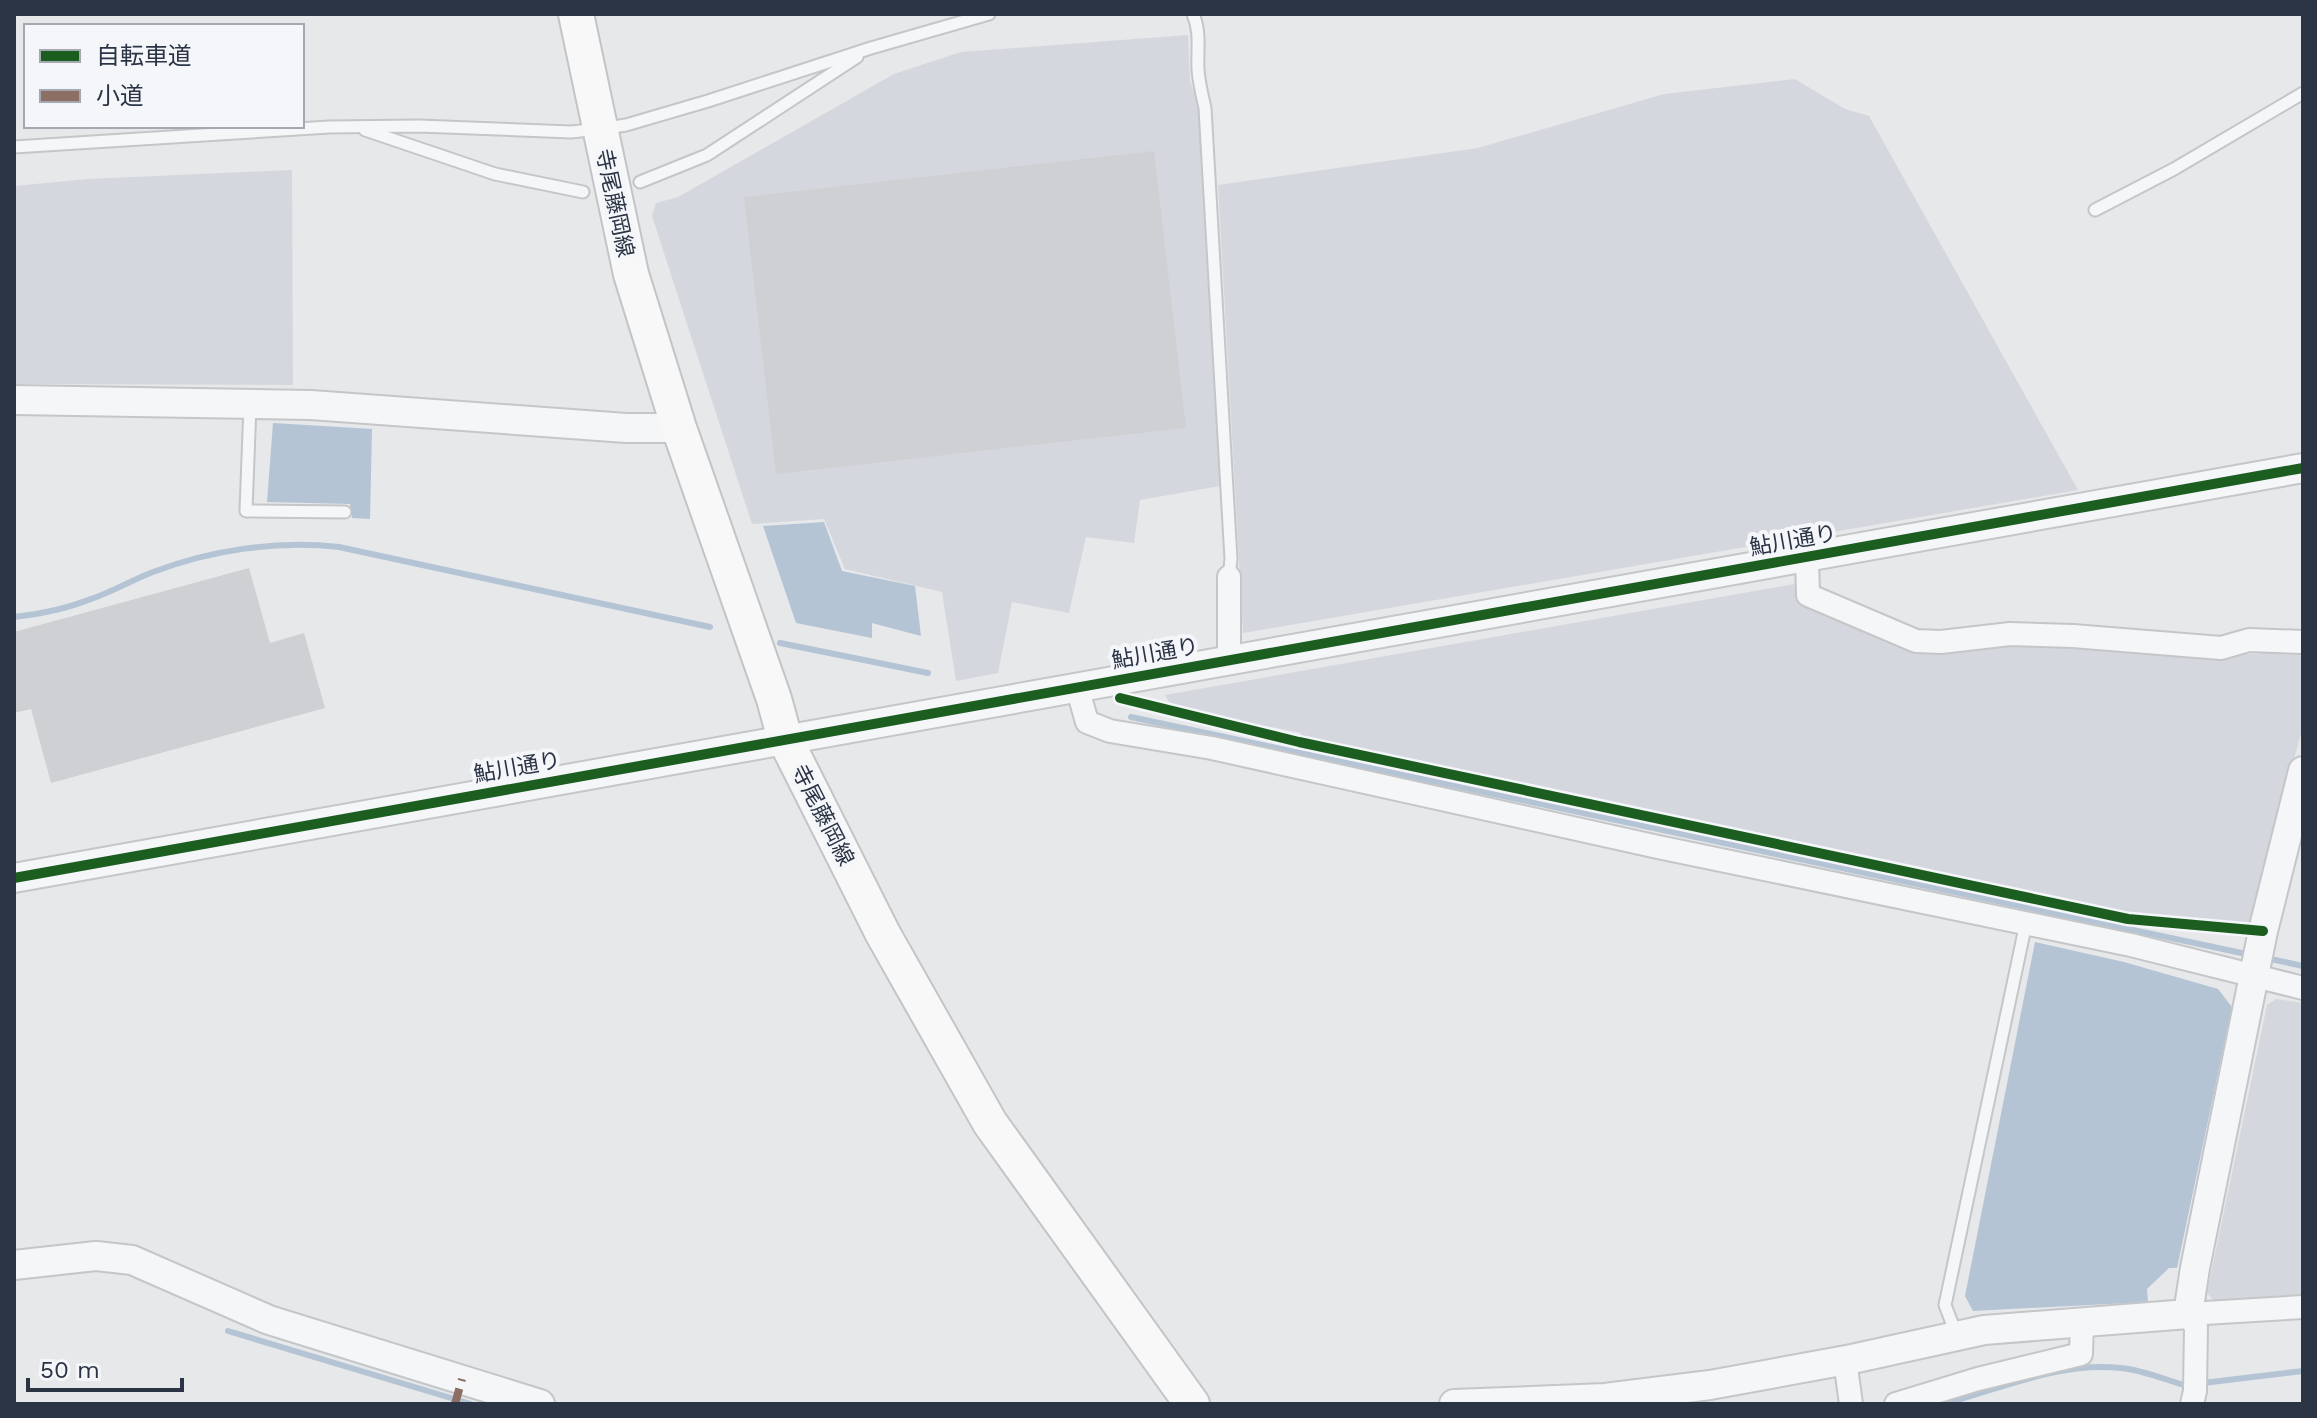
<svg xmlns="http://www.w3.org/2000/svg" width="2317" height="1418" font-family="'Work Sans','Noto Sans JP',sans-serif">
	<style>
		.built { fill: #d4d7dd }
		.water { fill: #b4c4d5 }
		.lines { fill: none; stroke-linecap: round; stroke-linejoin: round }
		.stream { stroke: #b4c4d5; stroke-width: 6 }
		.building { fill: #ced0d3 }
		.service-casing { stroke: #c4c6c8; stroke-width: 15 }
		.minor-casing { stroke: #c4c6c8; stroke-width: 26 }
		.tertiary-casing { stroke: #c4c6c8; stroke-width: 32 }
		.primary-casing { stroke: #c2c5c8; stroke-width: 38 }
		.service { stroke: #f5f6f7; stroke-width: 11 }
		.minor { stroke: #f5f6f7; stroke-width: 22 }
		.tertiary { stroke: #f5f6f7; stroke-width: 28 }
		.primary { stroke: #f8f8f8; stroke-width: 34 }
		.quiet { stroke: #8d6e63; stroke-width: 8; stroke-dasharray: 16 8; stroke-linecap: butt }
		.cycleway-casing { stroke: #f4f6f9; stroke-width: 15 }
		.cycleway { stroke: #1b5e20; stroke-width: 10 }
		.labels { text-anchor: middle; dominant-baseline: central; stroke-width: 8; stroke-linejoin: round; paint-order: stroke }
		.street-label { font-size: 22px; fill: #2b3445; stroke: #f4f6f9 }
	</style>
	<rect width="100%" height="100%" fill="#e6e8ea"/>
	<g class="built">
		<path d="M1188,35l2,45 11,36 19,370 -80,14 -6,43 -48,-6 -17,76 -57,-11 -14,71 -42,8 -14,-89 -97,-23 -21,-50 -72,5 -100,-308 4,-13 22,-6 216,-123 67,-22z"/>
		<path d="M1795,79l50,30 24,7 209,374 -835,143 -25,-448 260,-37 186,-54z"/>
		<path d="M292,170l1,215 -279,-1v-198l74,-7z"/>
		<path d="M1800,583l111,62 101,-3 212,14 79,-6v76l-17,62 -30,139 -121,-11 -834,-179v-4l-129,-26 -7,-12z"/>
		<path d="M2276,999l27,4v295l-84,8 -12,-13 60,-288z"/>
	</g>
	<g class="water">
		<path d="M273,423l99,6 -2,90 -18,-1 -2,-14 -83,-2z"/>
		<path d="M824,522l18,49 73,15 6,50 -49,-13v15l-76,-15 -33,-97z"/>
		<path d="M2035,942l89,20 94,27 14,18 -55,261h-8l-22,21 1,13 -175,9 -8,-15z"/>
	</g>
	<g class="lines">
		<g class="stream">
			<path d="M14,617c27,-3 52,-8 77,-18 21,-7 41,-19 62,-27 58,-22 124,-32 186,-25l371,80"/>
			<path d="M780,643l148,30"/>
			<path d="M1131,717l1120,238"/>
			<path d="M2266,958l37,8"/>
			<path d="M228,1331l243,73"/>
			<path d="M2203,1383l100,-12"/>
			<path d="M1943,1404c57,-15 118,-43 178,-36 22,2 45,12 66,18"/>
		</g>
	</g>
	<g class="building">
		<path d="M1154,151l32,277 -410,46 -32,-277z"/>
		<path d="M249,568l21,75 34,-10 21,75 -274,75 -20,-74 -17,4v-81z"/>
	</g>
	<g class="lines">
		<g class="service-casing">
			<g id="service">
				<path d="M1193,14c8,19 4,35 5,56 1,13 4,25 7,38l26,451 -2,18"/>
				<path d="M365,130l130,44 88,18"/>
				<path d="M14,147l315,-20 90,-1 152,6 28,-3 27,-4 82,-24 163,-53 118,-34"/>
				<path d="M640,182l67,-27 150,-98"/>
				<path d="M2095,210l79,-41 129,-76"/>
				<path d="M250,405l-4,106 99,1"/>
				<path d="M1957,1336l-12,-31 81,-382"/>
			</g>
		</g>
		<g class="minor-casing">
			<g id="minor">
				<path d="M1807,558l1,37 108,46 25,1 69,-8 63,2 148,12 28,-8 54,2"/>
				<path d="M1229,577v83"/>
				<path d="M1077,687l10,35 23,9 102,17 446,99 473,98 172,43"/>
				<path d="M1845,1360l6,44"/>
				<path d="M1896,1404l82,-25 103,-25 1,-32"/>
				<path d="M2192,1404l3,-13 1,-64 -8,-13 115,-7"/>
			</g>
		</g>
		<g class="tertiary-casing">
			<g id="tertiary">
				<path d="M14,400l297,5 315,23h53"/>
				<path d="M14,878l2289,-410"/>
				<path d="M14,1265l82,-9 36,4 137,60 271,84"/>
				<path d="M1454,1404l151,-6 105,-13 142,-26 132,-29 204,-16 7,-46 68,-337 40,-160"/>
			</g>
		</g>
		<g class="primary-casing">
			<path id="primary" d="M576,14l55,260 48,154 95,271 11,40 98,195 107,189 202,281"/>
		</g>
		<use href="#service" class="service"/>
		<use href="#minor" class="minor"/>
		<use href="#tertiary" class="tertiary"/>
		<use href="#primary" class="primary"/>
		<path class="quiet" d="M455,1404l7,-25"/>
		<g class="cycleway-casing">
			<g id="cycleway">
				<path d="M1120,698l179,44 829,177 135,12"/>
				<path d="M14,878l2289,-410"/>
			</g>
		</g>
		<use href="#cycleway" class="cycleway"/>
	</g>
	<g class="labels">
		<g class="street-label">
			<text transform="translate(615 203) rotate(78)">寺尾藤岡線</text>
			<text transform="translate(1793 540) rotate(-10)">鮎川通り</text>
			<text transform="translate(1155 653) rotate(-10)">鮎川通り</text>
			<text transform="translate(517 767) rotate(-10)">鮎川通り</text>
			<text transform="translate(823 815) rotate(63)">寺尾藤岡線</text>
		</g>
	</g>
	<rect width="2317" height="1418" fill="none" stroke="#2b3445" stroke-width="32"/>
	<rect x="24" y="24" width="280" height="104" fill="#f4f6f9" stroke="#a4a8b1" stroke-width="2"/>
	<rect x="40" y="50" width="40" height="12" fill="#1b5e20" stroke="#a4a8b1" stroke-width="2"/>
	<text x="96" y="64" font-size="24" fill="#2b3445">自転車道</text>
	<rect x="40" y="90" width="40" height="12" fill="#8d6e63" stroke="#a4a8b1" stroke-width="2"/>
	<text x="96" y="104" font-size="24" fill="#2b3445">小道</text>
	<path d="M28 1378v12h154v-12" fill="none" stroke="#2b3445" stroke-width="4"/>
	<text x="40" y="1378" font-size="24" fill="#2b3445" stroke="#f4f6f9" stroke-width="6" paint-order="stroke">50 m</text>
</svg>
